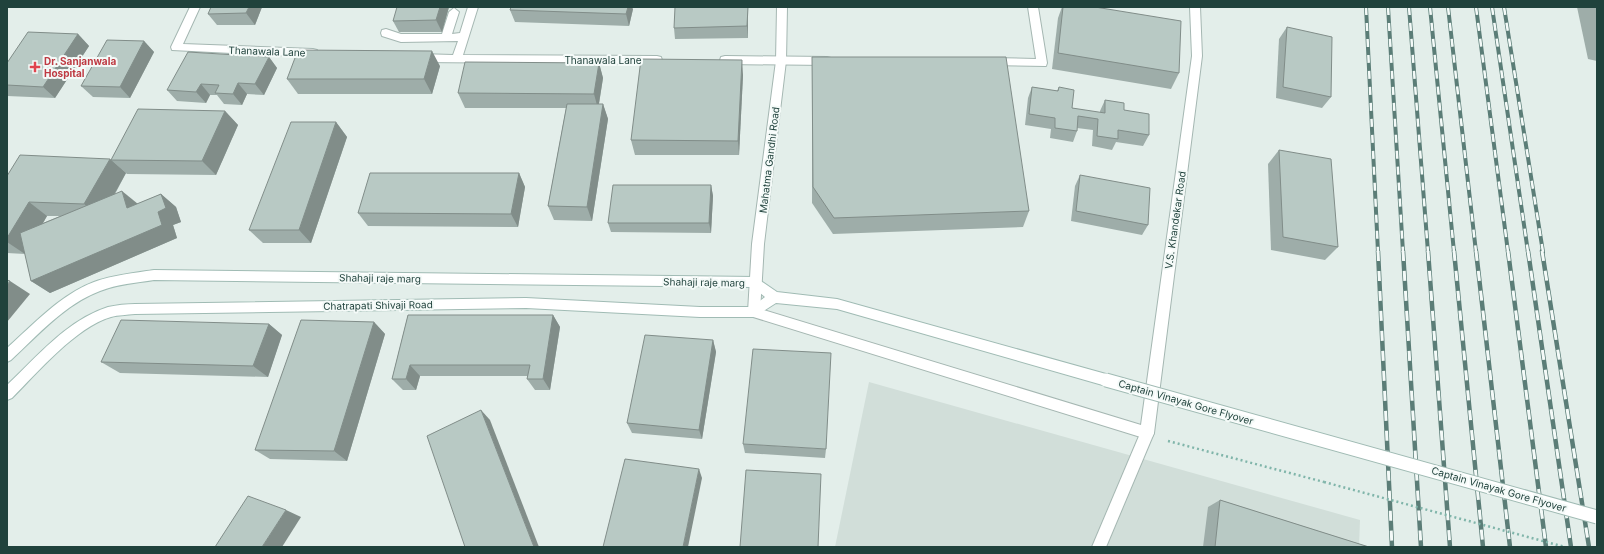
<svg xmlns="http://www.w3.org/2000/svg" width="1604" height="554" font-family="Inter,sans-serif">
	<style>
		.built { fill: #d1ded9 }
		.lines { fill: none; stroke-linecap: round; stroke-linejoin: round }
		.service-casing { stroke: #a5b7b2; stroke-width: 2 }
		.minor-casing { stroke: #a5b7b2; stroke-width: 2 }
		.tertiary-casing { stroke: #a5b7b2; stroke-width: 2 }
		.secondary-casing { stroke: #a0bbb4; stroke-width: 2 }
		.path { stroke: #80b5aa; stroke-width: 2.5; stroke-dasharray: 2 3; stroke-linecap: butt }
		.service { fill: #fff; fill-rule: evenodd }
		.minor { fill: #fff; fill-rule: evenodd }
		.tertiary { fill: #fff; fill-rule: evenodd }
		.secondary { fill: #fff; fill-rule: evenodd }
		.rail-far1-casing { stroke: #5b7d77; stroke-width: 4 }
		.rail-casing { stroke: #5b7d77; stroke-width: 4.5 }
		.rail-far1 { stroke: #f4faf8; stroke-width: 2.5; stroke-dasharray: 8; stroke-linecap: butt }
		.rail { stroke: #f4faf8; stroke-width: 3; stroke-dasharray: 10; stroke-linecap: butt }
		.secondary-bridge-casing { stroke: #a0bbb4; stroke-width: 15; stroke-linecap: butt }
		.path-bridge { stroke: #80b5aa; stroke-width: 2.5; stroke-dasharray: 2 3; stroke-linecap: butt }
		.secondary-bridge { stroke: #fff; stroke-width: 13 }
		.wall { fill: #9eada9; fill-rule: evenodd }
		.shaded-wall { fill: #818d89 }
		.building { fill: #b8c9c4; stroke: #818d89 }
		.health-dot { fill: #e0444e; stroke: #f4faf8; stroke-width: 1.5 }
		.labels { text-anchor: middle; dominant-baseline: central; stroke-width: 4; stroke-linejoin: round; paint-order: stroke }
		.street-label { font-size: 10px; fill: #20423c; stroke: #f4faf8 }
		.health-label { font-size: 10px; font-weight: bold; fill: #be3a42; stroke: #f4faf8; text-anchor: start }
	</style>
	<rect width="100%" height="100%" fill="#e3eeea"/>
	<path class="built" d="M869,382l491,138 -1,27h-524z"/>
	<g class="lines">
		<g class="service-casing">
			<path id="service" d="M1147,427l5,2 2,4 -48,114h-14l50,-118z"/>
		</g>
		<g class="minor-casing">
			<g id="minor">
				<path d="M190,7h10l-17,37 130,5 4,1 1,3 -1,3 -4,1 -141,-7 -1,-3z"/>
				<path d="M468,7h10l-15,48 194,1 4,1 1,3 -1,3 -4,1 -238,-2 -4,-1 -1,-3 1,-3 4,-1 34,1 5,-14 -57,1 -19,-6 -1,-3 1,-3 4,-1 15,5h41l7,-22 5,-4 5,4 -7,22 8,-1z"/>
				<path d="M1028,7h10l9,56 -1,3 -59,-1 -1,-3 1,-3 4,-1 45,1z"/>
				<path d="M1190,7h10l2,49 -48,377 -2,4 -5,2 -397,-123 -2,-4 2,-4 4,-1 387,118 51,-369z"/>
				<path d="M725,56l102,1 4,1 1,3 -1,3 -4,1 -102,-1 -4,-1 -1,-3 1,-3z"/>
			</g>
		</g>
		<g class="tertiary-casing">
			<path id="tertiary" d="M777,7h10l-1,54 -22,183 -4,68 -2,4 -4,1 -4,-1 -2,-4 4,-68 24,-183z"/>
		</g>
		<g class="secondary-casing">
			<path id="secondary" d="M154,270l601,7 22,15 60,7 269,75 5,2 1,4 -1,4 -5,2 -269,-77 -61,-6 -22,14h-54l-174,-9 -391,6c-8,1 -17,1 -24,3 -35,10 -74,56 -99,81l-5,2v-15c30,-28 60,-65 101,-78 9,-2 18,-3 27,-3l391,-6 174,9h52l13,-10 -12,-10 -599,-7c-18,3 -37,4 -54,11 -35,13 -62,44 -89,69l-4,2v-14c27,-24 53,-53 87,-66 19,-7 40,-9 60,-12z"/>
		</g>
		<path class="path" d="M1168,441l156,41"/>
		<use href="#service" class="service"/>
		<use href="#minor" class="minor"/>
		<use href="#tertiary" class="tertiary"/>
		<use href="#secondary" class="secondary"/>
		<g class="rail-far1-casing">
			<g id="rail-far1">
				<path d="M1366,7l12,245"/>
				<path d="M1388,7l15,245"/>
				<path d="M1409,7l19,245"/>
				<path d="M1430,7l24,245"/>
				<path d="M1448,7l28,245"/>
				<path d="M1476,7l32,245"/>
				<path d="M1492,7l36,245"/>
				<path d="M1504,7l39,245"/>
			</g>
		</g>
		<g class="rail-casing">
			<g id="rail">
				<path d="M1378,251l14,296"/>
				<path d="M1403,251l18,296"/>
				<path d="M1428,251l22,296"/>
				<path d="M1454,251l29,296"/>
				<path d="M1476,251l34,296"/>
				<path d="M1508,251l38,296"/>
				<path d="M1528,251l43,296"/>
				<path d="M1542,251l47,296"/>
			</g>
		</g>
		<use href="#rail-far1" class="rail-far1"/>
		<use href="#rail" class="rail"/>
		<g class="secondary-bridge-casing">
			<path id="secondary-bridge" d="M1106,380l491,137"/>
		</g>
		<path class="path-bridge" d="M1324,482l241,65"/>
		<use href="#secondary-bridge" class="secondary-bridge"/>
	</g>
	<g class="wall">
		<path d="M262,7l-7,18h-38l-9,-11z"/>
		<path d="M449,7l-7,25h-43l-6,-11z"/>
		<path d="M748,7v31l-73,1 -1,-11z"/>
		<path d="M1062,7h33l84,66 -8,16 -119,-20 6,-51z"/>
		<path d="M1577,7h20v54l-9,-2z"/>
		<path d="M633,9l-4,17 -114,-4 -5,-12z"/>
		<path d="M1287,27l44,70 -9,11 -46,-10 3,-59z"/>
		<path d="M78,34l11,12 -34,52 -48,-2v-33z"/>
		<path d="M144,41l10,11 -24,46 -37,-1 -12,-11z"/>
		<path d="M269,57l8,11 -13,27 -17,-1 -5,11 -18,-1 -7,-9h-7l-4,8 -29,-2 -10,-11z"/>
		<path d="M812,57l217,154 -6,16 -190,7 -21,-31z"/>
		<path d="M599,63l4,15 -4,26h4l5,15 -16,102 -38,-1 -6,-14 18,-98h-101l-7,-15z"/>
		<path d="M440,66l-8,28h-134l-11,-15z"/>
		<path d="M743,75l-4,80h-104l-4,-15z"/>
		<path d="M1032,87l25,4 2,-4 13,21 28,5v-2l5,-11 19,10 25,25 -6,11 -27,-4 -4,8 -20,-4 1,-16 -16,-2v3l-4,11 -23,-4 1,-9 -26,-4 3,-27z"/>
		<path d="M225,111l13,14 -22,50 -89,-1 -16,-14z"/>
		<path d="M336,122l11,15 -36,106h-48l-14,-13z"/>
		<path d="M1279,150l59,97 -13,13 -54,-10 -3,-86z"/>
		<path d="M110,159l16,14 -11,21 22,10 24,-10 15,13 5,15 -8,3 4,13 -127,55 -19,-12 -6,-27 -18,-1v-77zM47,216h13l-17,7z"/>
		<path d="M519,173l6,14 -7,40 -150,-1 -10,-13z"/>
		<path d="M1080,175l68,50 -6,10 -71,-14 4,-35z"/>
		<path d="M711,185l2,11 -2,37 -100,-1 -3,-9z"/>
		<path d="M408,315h145l7,12 -10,63h-15l-8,-11 1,-3h-108l-4,14h-13l-11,-11z"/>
		<path d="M374,322l11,12 -38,127 -77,-2 -15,-9z"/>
		<path d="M269,324l13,11 -14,42 -148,-4 -19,-11z"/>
		<path d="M713,340l3,12 -14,87 -70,-6 -5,-10z"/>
		<path d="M743,444l83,5 -1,9 -80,-5z"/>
		<path d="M1220,500l149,47h-166l5,-40z"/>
	</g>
	<g class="shaded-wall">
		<path d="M249,7h13l-7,18 -9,-12z"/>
		<path d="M440,7h9l-7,25 -6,-12z"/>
		<path d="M628,7h4l1,2 -4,17 -3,-12z"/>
		<path d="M748,7v31l-1,-12z"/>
		<path d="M78,34l11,12 -34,52 -12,-11z"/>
		<path d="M144,41l10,11 -24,46 -10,-11z"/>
		<path d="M432,51l8,15 -8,28 -8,-15z"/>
		<path d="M269,57l8,11 -13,27 -9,-11z"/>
		<path d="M742,60l1,15 -4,80 -1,-14z"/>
		<path d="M599,63l4,15 -5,31 -4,-15z"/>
		<path d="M238,83l9,11 -5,11 -9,-11z"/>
		<path d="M201,84l9,11 -4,8 -10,-11z"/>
		<path d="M603,104l5,15 -16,102 -5,-14z"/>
		<path d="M225,111l13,14 -22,50 -14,-14z"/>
		<path d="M336,122l11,15 -36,106 -12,-13z"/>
		<path d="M110,159l16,14 -25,45 -17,-14z"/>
		<path d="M519,173l6,14 -7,40 -7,-13z"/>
		<path d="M711,185l2,11 -2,37 -2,-10z"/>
		<path d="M122,191l16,13 -11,4z"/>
		<path d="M161,194l15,13 5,15 -8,3 4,13 -127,55 -19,-12 127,-69z"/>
		<path d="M29,202l18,14 -22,38 -18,-12v-4z"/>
		<path d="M10,281l20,13 -23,28v-37z"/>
		<path d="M553,315l7,12 -10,63 -7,-11z"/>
		<path d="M374,322l11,12 -38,127 -13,-10z"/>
		<path d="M269,324l13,11 -14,42 -15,-11z"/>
		<path d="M713,340l3,12 -14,87 -3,-9z"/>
		<path d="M410,365l10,11 -4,14 -10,-11z"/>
		<path d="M481,410l9,10 49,127h-5z"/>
		<path d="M699,469l3,9 -14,69h-5z"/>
		<path d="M286,510l15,7 -19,30h-20z"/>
	</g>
	<g class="building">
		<path d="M211,7h38l-3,6 -38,1z"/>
		<path d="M397,7h43l-4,13 -43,1z"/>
		<path d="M511,7h117l-2,7 -116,-4z"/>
		<path d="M675,7h73l-1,19 -73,2z"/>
		<path d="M1063,7h32l86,14 -2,52 -121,-20z"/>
		<path d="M1287,27l45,10 -1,60 -48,-10z"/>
		<path d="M28,32l50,2 -35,53 -36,-2v-22z"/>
		<path d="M107,40l37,1 -24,46 -39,-1z"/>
		<path d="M298,50l134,1 -8,28h-137z"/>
		<path d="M188,52l81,5 -14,27 -17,-1 -5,11 -18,-1 4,-8 -18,-1 -5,8 -29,-2z"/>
		<path d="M812,57h194l23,154 -195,7 -21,-31z"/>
		<path d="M641,59l101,1 -4,81 -107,-1z"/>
		<path d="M465,62l134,1 -5,31 -136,-1z"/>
		<path d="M1032,87l26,4 1,-4 15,3 -2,18 33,5v-13l19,3v7l25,4v21l-31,-5v9l-21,-3 1,-17 -20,-3 -1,15 -22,-3v-10l-26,-4z"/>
		<path d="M567,104h36l-16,103 -39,-1z"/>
		<path d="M138,109l87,2 -23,50 -91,-1z"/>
		<path d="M291,122h45l-37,108h-50z"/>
		<path d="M1279,150l52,9 7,88 -55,-10z"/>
		<path d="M20,155l90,4 -26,45 -55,-2 -22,36v-62z"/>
		<path d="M370,173h149l-8,41 -153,-1z"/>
		<path d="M1080,175l70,13 -2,37 -72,-14z"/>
		<path d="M613,185h98l-2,38h-101z"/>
		<path d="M122,191l5,17 34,-14 5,14 -8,4 4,13 -131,56 -11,-48z"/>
		<path d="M7,280l3,1 -3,4z"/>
		<path d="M408,315h145l-10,64h-16l3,-14h-120l-4,14h-14z"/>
		<path d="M121,320l148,4 -16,42 -152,-4z"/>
		<path d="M301,320l73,2 -40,129 -79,-1z"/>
		<path d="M645,335l68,5 -14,90 -72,-7z"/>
		<path d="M753,349l78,4 -5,96 -83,-5z"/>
		<path d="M481,410l53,137h-69l-38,-111z"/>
		<path d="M625,459l74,10 -16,78h-80z"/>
		<path d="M746,470l75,4 -3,73h-78z"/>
		<path d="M248,496l38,14 -24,37h-47z"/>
		<path d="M1220,500l149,47h-154z"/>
	</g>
	<path class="health-dot" d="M33 61h4v4h4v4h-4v4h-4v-4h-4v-4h4z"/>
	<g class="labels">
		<g class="street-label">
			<text transform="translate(267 51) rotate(2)">Thanawala Lane</text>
			<text x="603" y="60">Thanawala Lane</text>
			<text transform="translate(769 160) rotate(-83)">Mahatma Gandhi Road</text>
			<text transform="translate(1175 220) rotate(-82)">V.S. Khandekar Road</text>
			<text transform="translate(380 278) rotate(1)">Shahaji raje marg</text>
			<text transform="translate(704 282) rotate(1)">Shahaji raje marg</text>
			<text transform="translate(378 305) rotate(-1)">Chatrapati Shivaji Road</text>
			<text transform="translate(1186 402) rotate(16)">Captain Vinayak Gore Flyover</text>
			<text transform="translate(1499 489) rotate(16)">Captain Vinayak Gore Flyover</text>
		</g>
		<g class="health-label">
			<text x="44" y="61">Dr. Sanjanwala<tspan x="44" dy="12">Hospital</tspan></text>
		</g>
	</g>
	<rect width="1604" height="554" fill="none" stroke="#20423c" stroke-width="16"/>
</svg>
